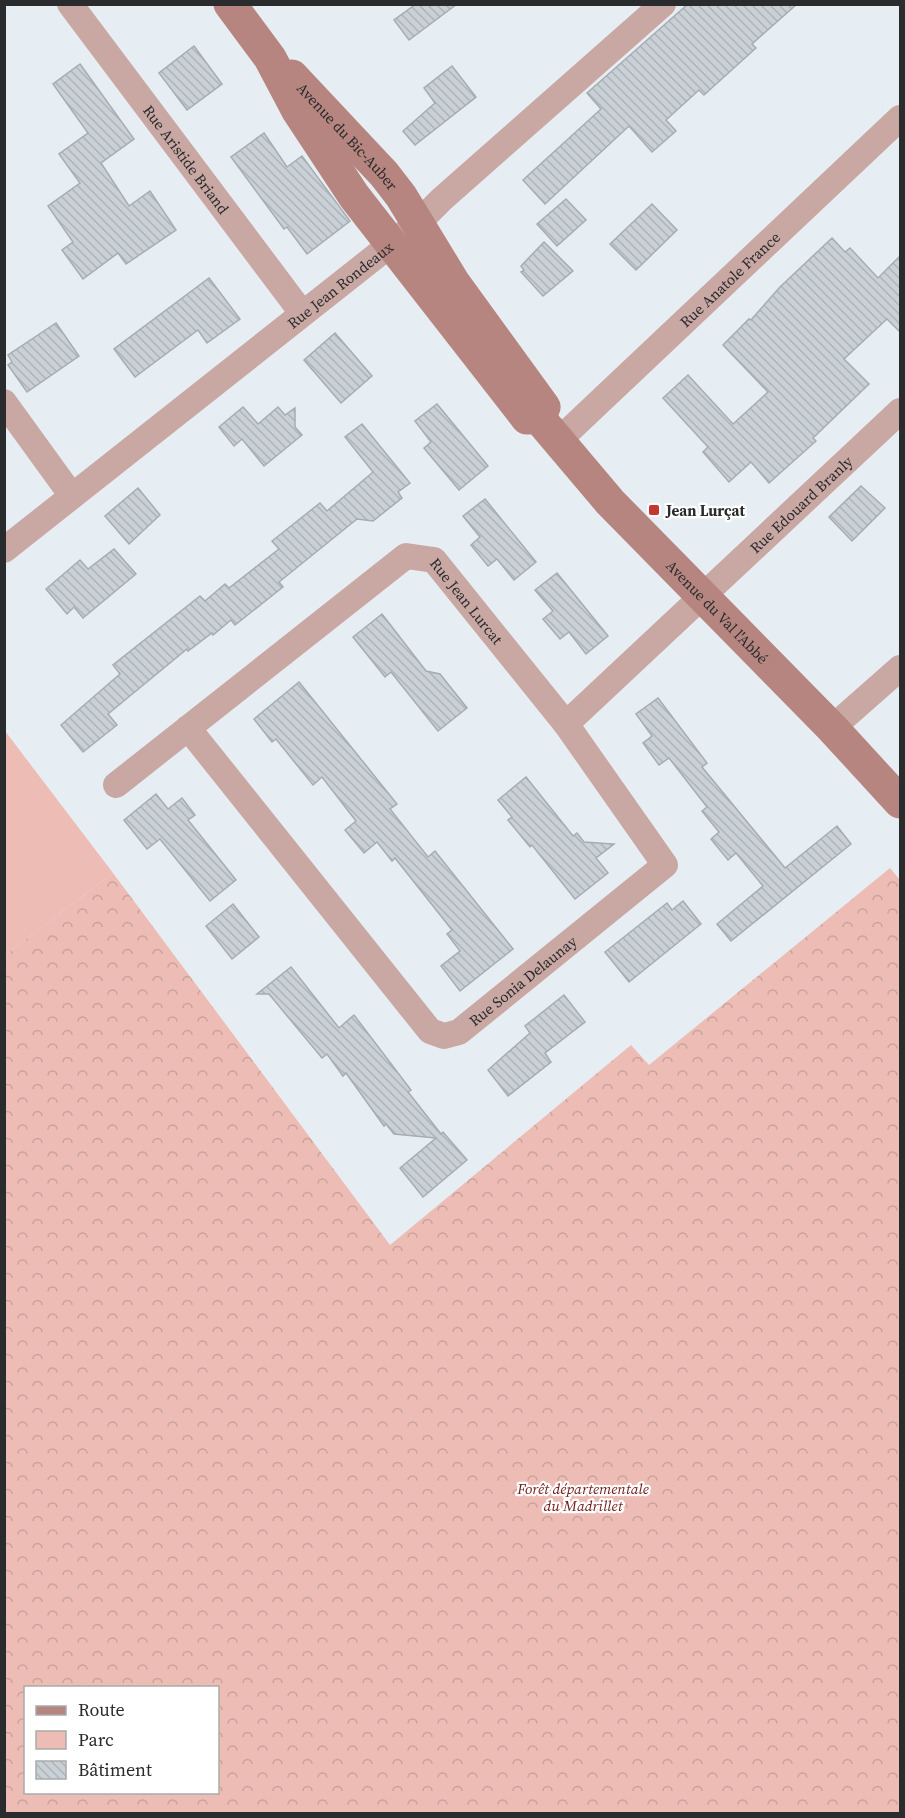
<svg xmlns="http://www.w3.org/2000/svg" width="905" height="1818" font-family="'Source Serif 4',serif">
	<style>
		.green { fill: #ecbcb5 }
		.forest { fill: url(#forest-crowns); fill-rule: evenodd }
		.building { fill: url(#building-back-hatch); stroke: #a6adb2; stroke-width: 1.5 }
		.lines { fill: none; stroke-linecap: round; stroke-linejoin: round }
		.minor { stroke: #c9a7a3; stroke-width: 26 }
		.secondary { stroke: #b6857f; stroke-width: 33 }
		.poi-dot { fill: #c43631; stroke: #fff; stroke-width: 2 }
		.labels { text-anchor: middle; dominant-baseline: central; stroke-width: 4.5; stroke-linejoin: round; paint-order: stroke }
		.street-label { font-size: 15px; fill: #292b2d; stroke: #fff }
		.poi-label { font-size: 15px; font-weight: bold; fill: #292b2d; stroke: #fff; text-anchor: start }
		.park-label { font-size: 15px; font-style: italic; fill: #701a17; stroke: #fff }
	</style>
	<defs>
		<pattern id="forest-crowns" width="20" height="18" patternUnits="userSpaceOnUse" patternTransform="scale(1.5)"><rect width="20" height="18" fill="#ecbcb5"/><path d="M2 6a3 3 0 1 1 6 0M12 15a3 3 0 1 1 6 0" fill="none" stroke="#caa29c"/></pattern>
		<pattern id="building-back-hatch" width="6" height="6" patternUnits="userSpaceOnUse" patternTransform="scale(1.5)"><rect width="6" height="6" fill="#cad1d6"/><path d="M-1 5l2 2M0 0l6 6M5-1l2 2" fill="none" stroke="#aeb4b8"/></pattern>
	</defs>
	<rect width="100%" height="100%" fill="#e7eef3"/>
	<path class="green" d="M5,731l108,142 -108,82z"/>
	<path class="forest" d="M890,868l10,12v933h-895v-858l108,-82 277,372 241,-200 18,20zM26,1688h192v104h-192z"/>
	<g class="building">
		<path d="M416,4h41l-48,36 -15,-20z"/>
		<path d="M688,4h109l-45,40 4,4 -52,47 -5,-5 -33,30 10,11 -24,21 -23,-26 -84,78 -22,-24 78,-71 -14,-16z"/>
		<path d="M194,46l28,38 -35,26 -28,-37z"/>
		<path d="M80,64l54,75 -33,24 28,43 21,-15 26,39 -50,34 -8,-11 -35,26 -21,-29 11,-8 -25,-36 32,-23 -21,-29 29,-21 -35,-49z"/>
		<path d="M452,66l24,31 -61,48 -12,-14 32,-28 -11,-15z"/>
		<path d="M264,133l23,34 15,-11 48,65 -43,33 -20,-27 -3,2 -53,-72z"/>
		<path d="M566,199l20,21 -29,26 -20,-22z"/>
		<path d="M652,204l25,26 -41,40 -26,-26z"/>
		<path d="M832,238l13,14 5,-4 28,30 22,-22v76l-13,-13 -43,40 25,25 -56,54 3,3 -47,42 -18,-21 -22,20 -26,-30 5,-5 -45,-49 25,-23 45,49 35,-32 -45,-47 26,-26 2,1 29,-33z"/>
		<path d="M544,242l29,29 -30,25 -22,-24 3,-2 -3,-4z"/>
		<path d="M209,278l31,41 -33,24 -9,-13 -63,47 -21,-28z"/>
		<path d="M56,323l23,33 -52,36 -19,-27 4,-3 -4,-7z"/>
		<path d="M335,333l37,43 -31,27 -37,-43z"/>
		<path d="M437,404l51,62 -29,24 -35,-42 7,-6 -16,-21z"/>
		<path d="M243,407l15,17 20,-17 7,8 10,-7v19l7,8 -38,31 -22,-27 -8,7 -15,-19z"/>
		<path d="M362,424l48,59 -12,9 4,6 -29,23 -16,-2 -78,63 4,5 -48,38 -4,-5 -18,15 -1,-2 -24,18 -1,-2 -79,65 9,11 -34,27 -22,-27 59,-51 -7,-9 87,-69 5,5 20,-17 4,4 50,-39 -7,-8 48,-38 7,8 46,-39 -28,-35z"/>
		<path d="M861,486l24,22 -33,33 -23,-24z"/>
		<path d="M138,488l22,27 -31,29 -24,-28z"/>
		<path d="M485,499l51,63 -22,18 -17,-21 -9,7 -17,-21 9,-8 -17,-21z"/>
		<path d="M114,549l22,25 -53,44 -9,-11 -7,7 -21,-25 34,-29 8,9z"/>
		<path d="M557,573l51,63 -22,18 -17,-22 -9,7 -17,-20 10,-8 -18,-21z"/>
		<path d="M382,614l44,57 14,3 27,34 -29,23 -47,-59 -6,5 -32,-40z"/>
		<path d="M299,682l98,122 -7,5 38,48 7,-6 78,98 -53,42 -19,-25 19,-15 -13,-17 5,-4 -57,-72 -3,3 -15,-19 -13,11 -19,-23 11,-9 -34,-44 -9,8 -37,-46 -4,3 -18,-23z"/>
		<path d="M658,698l49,65 -5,4 83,101 52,-42 14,18 -120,97 -14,-17 46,-38 -27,-33 -8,7 -17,-21 8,-7 -17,-21 5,-4 -38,-49 -10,7 -16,-22 9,-7 -16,-22z"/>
		<path d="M526,777l47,59 4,-3 7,9 30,2 -18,14 12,15 -33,26 -43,-54 -2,2 -22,-27 4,-3 -14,-17z"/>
		<path d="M156,794l12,15 14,-11 13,17 -7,5 48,60 -26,21 -50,-62 -13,10 -23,-29z"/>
		<path d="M683,901l18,23 -72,58 -24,-30 62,-49 5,7z"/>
		<path d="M233,904l26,33 -27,22 -26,-33z"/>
		<path d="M291,967l48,61 15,-13 57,75 -3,2 33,42 2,-2 24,28 -44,37 -23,-29 36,-30 -42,-4 -8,-10 -2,2 -38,-53 -3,3 -16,-22 -5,4 -53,-64h-12z"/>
		<path d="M564,995l21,27 -40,31 6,9 -43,34 -20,-26 42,-37 -5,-7z"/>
	</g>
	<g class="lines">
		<g class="minor">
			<path id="s1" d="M70,4l232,309"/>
			<path d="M4,402l68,94"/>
			<path id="s2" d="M558,441l342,-323"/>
			<path id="s3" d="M4,550l415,-328 23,-23 221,-195"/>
			<path id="s4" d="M188,728l242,303 14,5 15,-4 206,-167 -99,-141"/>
			<path d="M832,728l68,-60"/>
			<path id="s5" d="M116,785l290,-229 28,4 132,164 334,-313"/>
		</g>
		<g class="secondary">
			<path id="s6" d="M230,4l40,54 28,53 56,85 173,222h12l71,84 222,226 68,74"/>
			<path id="s7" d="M292,76l92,98 17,22 53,87 90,124 -5,10"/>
		</g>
	</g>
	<rect class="poi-dot" x="648" y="504" width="12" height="12" rx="3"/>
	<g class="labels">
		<g class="street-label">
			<text stroke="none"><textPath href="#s7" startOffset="82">Avenue du Bic-Auber</textPath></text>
			<text stroke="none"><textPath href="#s1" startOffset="194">Rue Aristide Briand</textPath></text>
			<text stroke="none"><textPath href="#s2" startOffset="236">Rue Anatole France</textPath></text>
			<text stroke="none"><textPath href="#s3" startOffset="428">Rue Jean Rondeaux</textPath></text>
			<text stroke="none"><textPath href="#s5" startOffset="930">Rue Edouard Branly</textPath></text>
			<text stroke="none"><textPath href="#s5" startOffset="450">Rue Jean Lurcat</textPath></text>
			<text stroke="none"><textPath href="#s6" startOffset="786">Avenue du Val l'Abbé</textPath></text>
			<text stroke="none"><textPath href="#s4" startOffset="500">Rue Sonia Delaunay</textPath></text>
		</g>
		<g class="poi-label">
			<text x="666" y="510">Jean Lurçat</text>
		</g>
		<g class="park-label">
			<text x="583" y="1488">Forêt départementale<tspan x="583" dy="17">du Madrillet</tspan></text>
		</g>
	</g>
	<rect width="905" height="1818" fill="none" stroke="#292b2d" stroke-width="12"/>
	<rect x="24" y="1686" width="195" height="108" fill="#ffffff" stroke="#a9aaab" stroke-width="1.5"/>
	<rect x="36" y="1706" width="30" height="9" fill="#b6857f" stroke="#a9aaab" stroke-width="1.5"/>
	<text x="78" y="1716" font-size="18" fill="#292b2d">Route</text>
	<rect x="36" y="1731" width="30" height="18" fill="#ecbcb5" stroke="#a9aaab" stroke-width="1.5"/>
	<text x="78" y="1746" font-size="18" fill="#292b2d">Parc</text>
	<rect x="36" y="1761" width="30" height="18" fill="url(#building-back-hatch)" stroke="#a9aaab" stroke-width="1.5"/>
	<text x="78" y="1776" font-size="18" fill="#292b2d">Bâtiment</text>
</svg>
